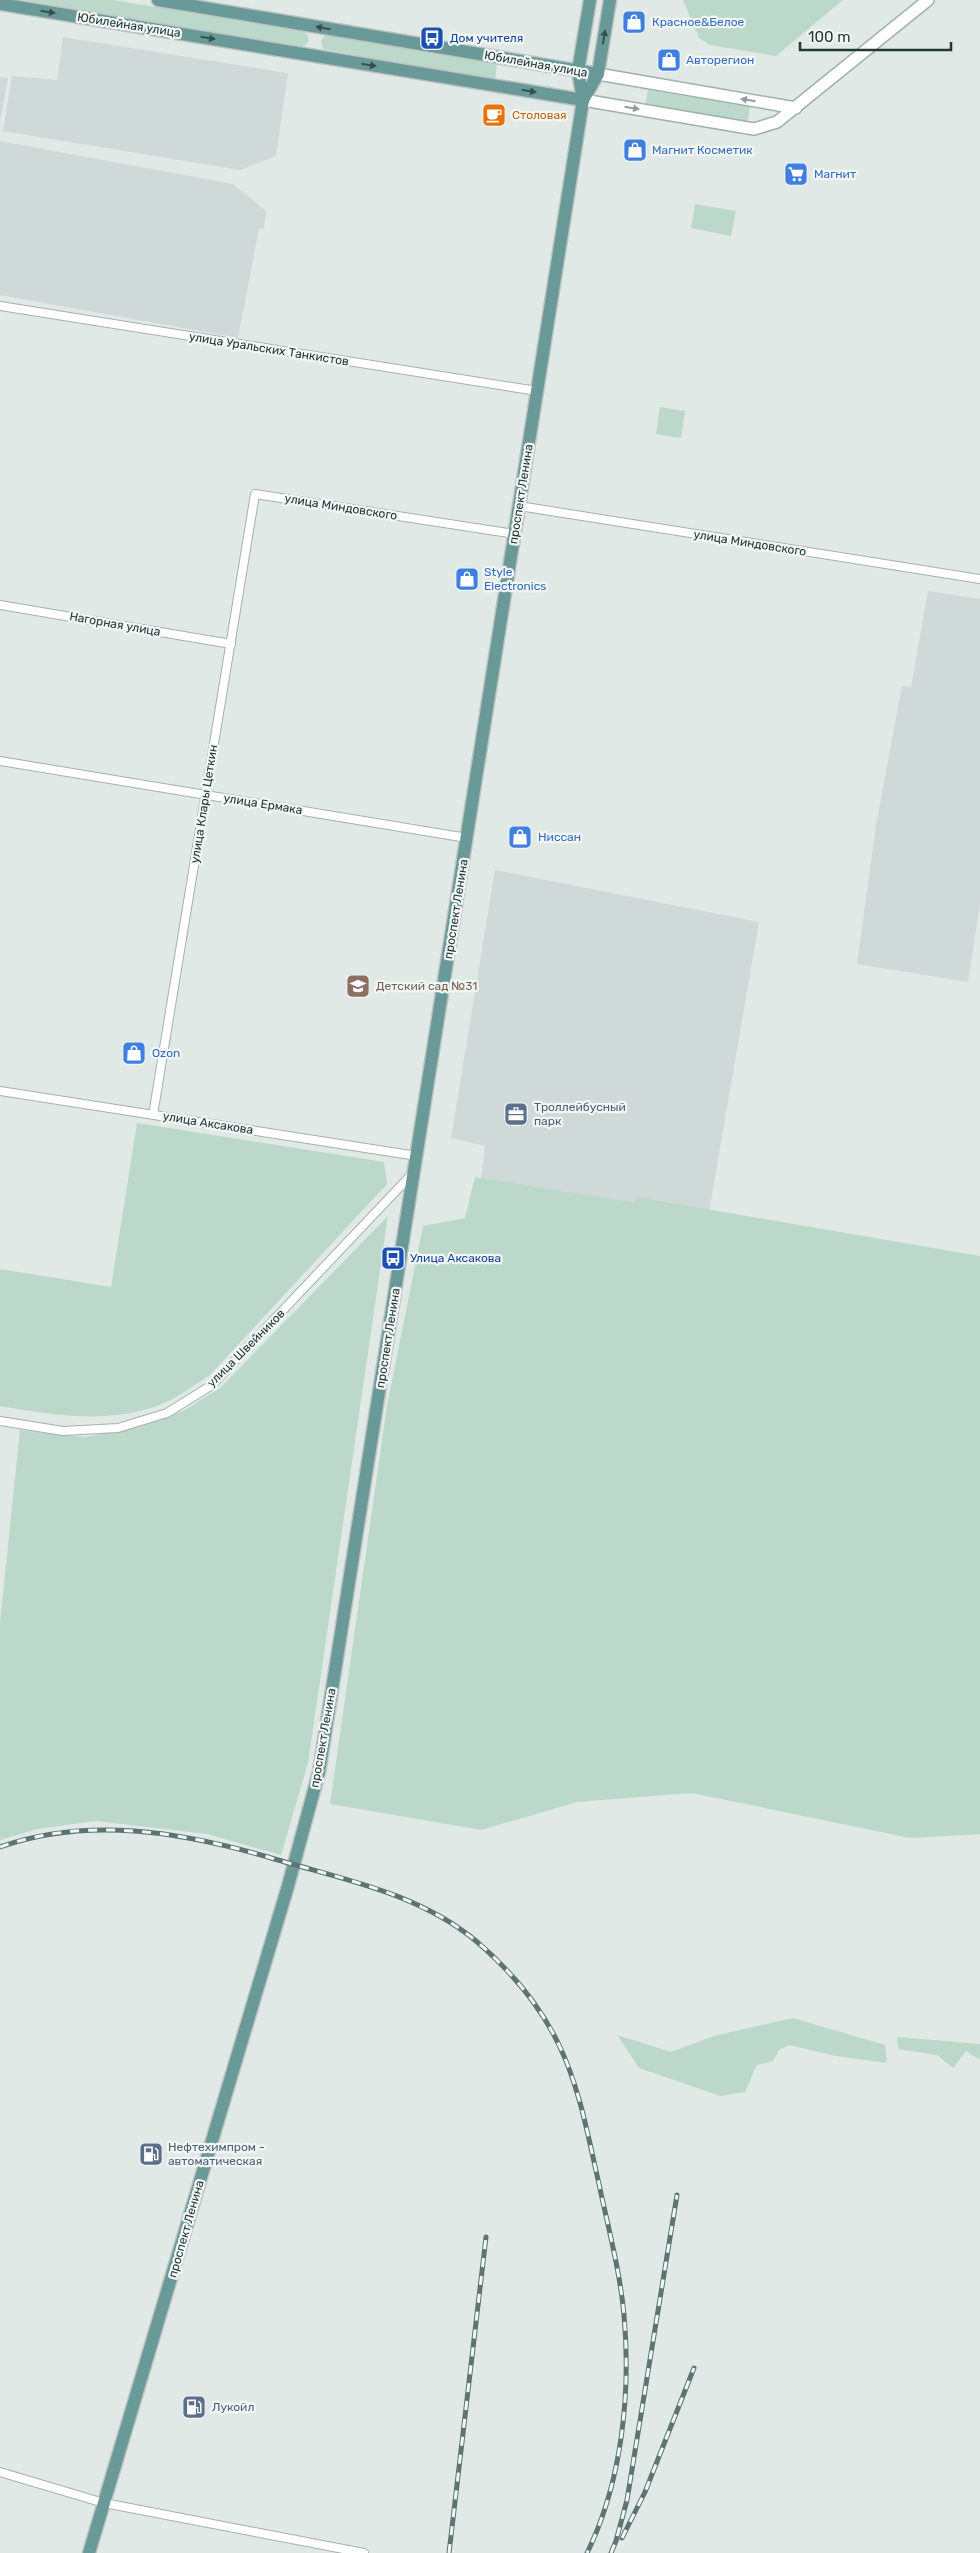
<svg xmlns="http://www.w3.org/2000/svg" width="980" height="2553" font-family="Rubik,sans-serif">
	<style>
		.built { fill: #cfd9d7 }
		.green { fill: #bcd8ca }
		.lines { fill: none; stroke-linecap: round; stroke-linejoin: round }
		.street-casing { stroke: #a4b0af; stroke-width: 10 }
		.secondary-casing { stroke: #9eb1ae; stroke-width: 14 }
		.primary-casing { stroke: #bdc3c3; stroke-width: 15 }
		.street { stroke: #fff; stroke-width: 8 }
		.secondary { stroke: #fff; stroke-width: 11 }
		.primary { stroke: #6a9a98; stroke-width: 12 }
		.rail-casing { stroke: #5e7472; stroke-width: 5 }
		.rail { stroke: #f1f7f5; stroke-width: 3; stroke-dasharray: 9; stroke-linecap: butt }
		.oneway { fill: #35504f }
		.oneway2 { fill: #919c9b }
		.labels { text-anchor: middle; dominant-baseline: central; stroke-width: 4.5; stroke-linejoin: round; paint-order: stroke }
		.shop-label { font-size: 12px; fill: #366cbe; stroke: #f1f7f5; text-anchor: start }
		.street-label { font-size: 12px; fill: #233837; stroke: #f1f7f5 }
		.transit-label { font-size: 12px; fill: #164399; stroke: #f1f7f5; text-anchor: start }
		.food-label { font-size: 12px; fill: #c56008; stroke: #f1f7f5; text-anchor: start }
		.education-label { font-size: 12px; fill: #785e54; stroke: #f1f7f5; text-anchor: start }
		.service-label { font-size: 12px; fill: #4e5e75; stroke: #f1f7f5; text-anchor: start }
	</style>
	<rect width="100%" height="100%" fill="#e1e9e7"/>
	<g class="built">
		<path d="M63,37l225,36 -12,83 -36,14 -237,-39 9,-55 45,4z"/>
		<path d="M0,77l8,1 -8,43z"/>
		<path d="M0,141l233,43 33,27 -2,17 -5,1 -21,109 -238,-43z"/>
		<path d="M928,591l52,8v305l-12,78 -111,-18 19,-139 26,-139 9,1z"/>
		<path d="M495,870l264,52 -51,296 -227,-37 4,-35 -34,-8z"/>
	</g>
	<g class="green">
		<path d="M22,0h91l191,32 3,2 2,6 -3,5 -5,2z"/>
		<path d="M683,0h160l-67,56 -66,-11 -11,-7z"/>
		<path d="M326,34l171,30 -2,16 -172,-31 -2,-8z"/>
		<path d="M648,90l102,17 -3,17 -102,-18z"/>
		<path d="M695,204l41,7 -5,25 -40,-8z"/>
		<path d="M660,407l25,4 -4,27 -25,-4z"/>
		<path d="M137,1123l247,39 3,22 -177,191c-17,11 -34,24 -53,31 -51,18 -105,9 -157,0v-137l111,18z"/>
		<path d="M475,1177l160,26 1,-6 344,59v578l-70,4 -218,-45 -115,9 -96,28 -151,-26 57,-398 36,-180 42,-8z"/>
		<path d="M388,1216l-80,547 -27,92 -74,-21 -111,-13 -59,8 -37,11v-217l20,-193 65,7 55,-10 43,-16 37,-23z"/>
		<path d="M793,2018l92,27 2,18 -51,-7 -47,-11 -10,5 -6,11 -16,4 -12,27 -25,4 -81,-28 -22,-33 54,17 43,-16z"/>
		<path d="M897,2037l83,7v16l-14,-9 -13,17 -16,-13 -39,-6z"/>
	</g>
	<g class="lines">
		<g class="street-casing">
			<g id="street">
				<path d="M0,306l537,85"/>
				<path d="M519,506l461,73"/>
				<path d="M0,605l231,39"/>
				<path d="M0,761l467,77"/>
				<path d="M0,1091l417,65"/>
				<path d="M153,1115l102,-621 260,40"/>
				<path d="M0,1421l63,10 55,-3 49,-15 45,-28 201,-212"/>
				<path d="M0,2472l104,31 260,50"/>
			</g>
		</g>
		<g class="secondary-casing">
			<g id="secondary">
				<path d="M598,74l198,34"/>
				<path d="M583,100l171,29 23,-7 151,-122"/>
			</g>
		</g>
		<g class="primary-casing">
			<g id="primary">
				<path d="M158,0l440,74"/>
				<path d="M0,4l583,96"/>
				<path d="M583,100l15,-26 12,-74"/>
				<path d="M89,2553l199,-667 31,-114 264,-1672 -5,-29 12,-71"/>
			</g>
		</g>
		<use href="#street" class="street"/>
		<use href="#secondary" class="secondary"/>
		<use href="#primary" class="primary"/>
		<g class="rail-casing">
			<g id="rail">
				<path d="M0,1847c88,-31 181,-15 268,10 72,22 149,35 208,84 34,29 64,64 83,104 21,44 29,91 40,139 9,43 21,87 25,131 7,78 -2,167 -37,238"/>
				<path d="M622,2538l23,-46 49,-124"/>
				<path d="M449,2553l37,-316"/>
				<path d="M611,2553l5,-12 11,-41 50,-305"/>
			</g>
		</g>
		<use href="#rail" class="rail"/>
	</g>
	<defs><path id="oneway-solid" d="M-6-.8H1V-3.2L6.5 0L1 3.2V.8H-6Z" transform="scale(1.25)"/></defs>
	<g class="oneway">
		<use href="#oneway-solid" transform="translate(48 12) rotate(9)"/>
		<use href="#oneway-solid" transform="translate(323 28) rotate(-170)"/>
		<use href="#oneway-solid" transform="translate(604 37) rotate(-81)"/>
		<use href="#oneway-solid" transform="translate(208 38) rotate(9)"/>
		<use href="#oneway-solid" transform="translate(369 65) rotate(9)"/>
		<use href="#oneway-solid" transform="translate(529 91) rotate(9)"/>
	</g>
	<g class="oneway2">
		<use href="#oneway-solid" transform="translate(748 100) rotate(-171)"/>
		<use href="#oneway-solid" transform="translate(632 108) rotate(9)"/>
	</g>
	<defs>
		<g id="shop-square" transform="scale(1.25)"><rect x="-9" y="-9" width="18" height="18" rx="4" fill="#3f7fe0" stroke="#f1f7f5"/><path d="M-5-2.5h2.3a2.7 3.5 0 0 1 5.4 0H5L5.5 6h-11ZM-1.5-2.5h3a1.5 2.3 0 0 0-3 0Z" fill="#fff"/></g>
		<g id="bus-square" transform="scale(1.25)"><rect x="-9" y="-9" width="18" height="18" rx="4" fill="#1a4fb4" stroke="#f1f7f5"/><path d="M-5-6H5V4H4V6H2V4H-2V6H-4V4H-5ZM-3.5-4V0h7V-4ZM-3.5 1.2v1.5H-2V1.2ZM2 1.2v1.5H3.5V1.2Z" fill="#fff"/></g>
		<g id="cafe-square" transform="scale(1.25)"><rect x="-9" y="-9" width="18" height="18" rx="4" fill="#e8710a" stroke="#f1f7f5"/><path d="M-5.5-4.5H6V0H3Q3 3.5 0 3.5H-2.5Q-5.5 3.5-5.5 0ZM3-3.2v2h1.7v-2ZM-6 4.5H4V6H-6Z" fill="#fff"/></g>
		<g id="supermarket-square" transform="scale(1.25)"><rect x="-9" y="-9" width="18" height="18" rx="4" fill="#3f7fe0" stroke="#f1f7f5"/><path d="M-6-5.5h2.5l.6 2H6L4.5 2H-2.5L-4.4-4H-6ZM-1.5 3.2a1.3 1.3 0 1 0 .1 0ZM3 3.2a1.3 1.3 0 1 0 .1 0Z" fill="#fff"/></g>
		<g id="school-square" transform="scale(1.25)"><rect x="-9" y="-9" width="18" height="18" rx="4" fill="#8d6e63" stroke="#f1f7f5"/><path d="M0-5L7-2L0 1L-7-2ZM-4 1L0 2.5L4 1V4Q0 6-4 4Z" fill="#fff"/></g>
		<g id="office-square" transform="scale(1.25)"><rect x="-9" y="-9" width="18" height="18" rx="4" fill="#5c6f8a" stroke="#f1f7f5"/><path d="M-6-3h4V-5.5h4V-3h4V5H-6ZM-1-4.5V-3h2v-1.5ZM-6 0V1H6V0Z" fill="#fff"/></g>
		<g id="fuel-square" transform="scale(1.25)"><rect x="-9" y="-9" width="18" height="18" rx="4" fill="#5c6f8a" stroke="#f1f7f5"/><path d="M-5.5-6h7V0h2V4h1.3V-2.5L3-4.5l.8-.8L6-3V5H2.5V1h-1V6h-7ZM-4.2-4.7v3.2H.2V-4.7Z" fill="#fff"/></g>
	</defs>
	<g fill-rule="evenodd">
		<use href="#shop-square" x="634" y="22"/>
		<use href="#bus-square" x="432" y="38"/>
		<use href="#shop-square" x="669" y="60"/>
		<use href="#cafe-square" x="494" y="115"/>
		<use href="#shop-square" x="635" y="150"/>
		<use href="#supermarket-square" x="796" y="174"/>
		<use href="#shop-square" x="467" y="579"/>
		<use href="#shop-square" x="520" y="837"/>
		<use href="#school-square" x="358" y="986"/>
		<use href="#shop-square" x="134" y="1053"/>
		<use href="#office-square" x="516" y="1114"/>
		<use href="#bus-square" x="393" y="1258"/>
		<use href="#fuel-square" x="151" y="2154"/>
		<use href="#fuel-square" x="194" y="2407"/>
	</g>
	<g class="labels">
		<g class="shop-label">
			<text x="652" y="22">Красное&amp;Белое</text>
			<text x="686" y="60">Авторегион</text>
			<text x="652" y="150">Магнит Косметик</text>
			<text x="814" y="174">Магнит</text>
			<text x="484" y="572">Style<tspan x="484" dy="14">Electronics</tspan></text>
			<text x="538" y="837">Ниссан</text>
			<text x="152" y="1053">Ozon</text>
		</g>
		<g class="street-label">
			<text transform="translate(129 25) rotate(9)">Юбилейная улица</text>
			<text transform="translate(536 64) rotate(10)">Юбилейная улица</text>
			<text transform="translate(269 349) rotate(9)">улица Уральских Танкистов</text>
			<text transform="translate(521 494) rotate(-81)">проспект Ленина</text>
			<text transform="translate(341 507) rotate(9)">улица Миндовского</text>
			<text transform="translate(750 543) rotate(9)">улица Миндовского</text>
			<text transform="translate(115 624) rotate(10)">Нагорная улица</text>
			<text transform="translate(204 804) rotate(-81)">улица Клары Цеткин</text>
			<text transform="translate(263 804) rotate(9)">улица Ермака</text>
			<text transform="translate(456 909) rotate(-81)">проспект Ленина</text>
			<text transform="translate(208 1123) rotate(9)">улица Аксакова</text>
			<text transform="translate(388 1338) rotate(-81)">проспект Ленина</text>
			<text transform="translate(246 1348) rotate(-45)">улица Швейников</text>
			<text transform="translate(323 1738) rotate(-80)">проспект Ленина</text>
			<text transform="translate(186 2229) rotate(-74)">проспект Ленина</text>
		</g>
		<g class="transit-label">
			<text x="450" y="38">Дом учителя</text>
			<text x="410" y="1258">Улица Аксакова</text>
		</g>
		<g class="food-label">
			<text x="512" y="115">Столовая</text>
		</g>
		<g class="education-label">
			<text x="376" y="986">Детский сад №31</text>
		</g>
		<g class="service-label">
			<text x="534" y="1107">Троллейбусный<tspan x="534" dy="14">парк</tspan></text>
			<text x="168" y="2147">Нефтехимпром -<tspan x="168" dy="14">автоматическая</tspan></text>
			<text x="212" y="2407">Лукойл</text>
		</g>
	</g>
	<path d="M800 42v8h151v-8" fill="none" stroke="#233837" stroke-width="2.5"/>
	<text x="808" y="42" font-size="15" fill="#233837" stroke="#f1f7f5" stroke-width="4" paint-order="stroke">100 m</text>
</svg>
